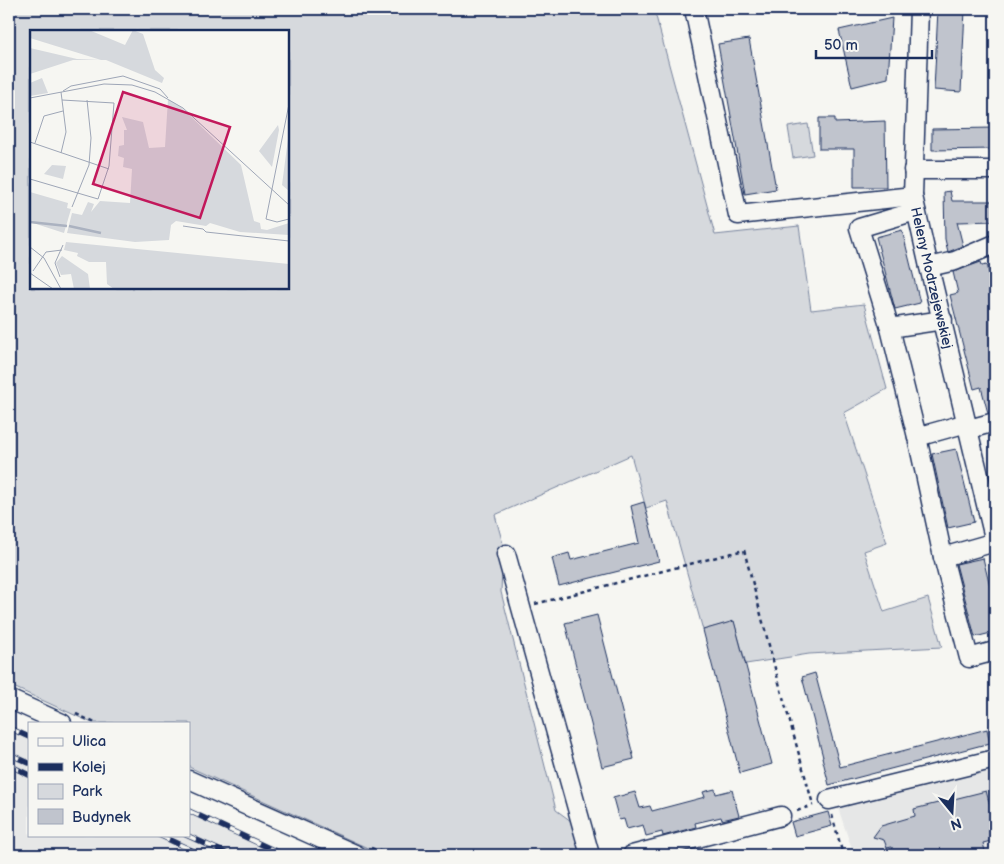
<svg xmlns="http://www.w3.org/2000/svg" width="1004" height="864" font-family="'Balsamiq Sans',sans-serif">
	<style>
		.built { fill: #e6e7e7 }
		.green { fill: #d6d9dd; stroke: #78849e; fill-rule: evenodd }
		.building { fill: #c0c4cd; stroke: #1b2f5e }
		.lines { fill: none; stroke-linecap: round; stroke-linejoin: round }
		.minor-casing { stroke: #1b2f5e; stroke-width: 21 }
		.path { stroke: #1b2f5e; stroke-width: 2.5; stroke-dasharray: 4 4; stroke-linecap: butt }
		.minor { stroke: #f6f6f2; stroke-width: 18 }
		.rail-casing { stroke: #1b2f5e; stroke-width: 5.5 }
		.rail { stroke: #f6f6f2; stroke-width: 4; stroke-dasharray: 11; stroke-linecap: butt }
		.labels { text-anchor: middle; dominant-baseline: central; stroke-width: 5; stroke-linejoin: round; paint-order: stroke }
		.street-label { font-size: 14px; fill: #1b2f5e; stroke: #f6f6f2 }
		.inset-river { fill: none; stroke: #abb2c0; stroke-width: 2.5 }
		.inset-road { fill: none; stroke: #9ea6b7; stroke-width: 1 }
		.view { fill: #c2185b; fill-opacity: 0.15; stroke: #c2185b; stroke-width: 2.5 }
		.inset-edge { fill: none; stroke: #1b2f5e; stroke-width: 2.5 }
	</style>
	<rect width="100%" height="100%" fill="#f6f6f2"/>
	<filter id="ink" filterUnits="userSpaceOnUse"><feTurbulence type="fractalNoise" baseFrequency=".02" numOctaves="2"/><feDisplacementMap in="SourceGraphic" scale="10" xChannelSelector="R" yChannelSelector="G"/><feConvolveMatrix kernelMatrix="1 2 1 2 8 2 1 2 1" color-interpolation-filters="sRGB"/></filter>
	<g filter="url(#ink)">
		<g class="built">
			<path d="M9,725l20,9v101h160v-27l103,47h-283z"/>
			<path d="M995,754v101h-141l-22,-65z"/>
		</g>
		<g class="green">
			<path d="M9,9h645l61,226 84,-9 12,84 53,-6 23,85 -43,24 43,130 -23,8 20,61 44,-14 14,49 -133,7 -63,10 -12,-42 -31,8 -36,-129 -21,7 -15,-53 -136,60 8,29 -2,48 55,218 15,11 10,34h-198l-194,-88v-44h-97l-83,-38zM31,31h257v257h-257z"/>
			<path d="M808,124l5,31 -20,3 -5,-31z"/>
		</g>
		<g class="building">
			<path d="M938,9l27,1 -4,82 -27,-2z"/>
			<path d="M892,18l-4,60 -36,9 -13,-57z"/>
			<path d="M749,39l27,150 -31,5 -27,-150z"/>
			<path d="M819,118h16v5l50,-2 1,66h-32v-38h-35z"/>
			<path d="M995,128v21l-63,1v-21z"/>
			<path d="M950,191l2,10h43v20l-38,1 6,24 -15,6 -3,-13 -1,-47z"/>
			<path d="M902,230l18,73 -25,6 -19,-72z"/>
			<path d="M981,262l1,3 5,-1 8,35v113l-7,1 -7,-26 -7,2 -24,-94 8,-2 -5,-21z"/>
			<path d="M956,449l18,73 -26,6 -16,-74z"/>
			<path d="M644,502l15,59 -100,25 -7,-28 17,-5 2,7 68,-17 -8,-37z"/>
			<path d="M983,558l12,50v24l-20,5 -19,-73z"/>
			<path d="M597,615l37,144 -32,8 -37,-144z"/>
			<path d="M734,621l38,143 -32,9 -37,-143z"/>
			<path d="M815,673l25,94 147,-38 3,14 -161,42 -7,-28h1l-21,-80z"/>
			<path d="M715,789l1,5 16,-4 7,26 -17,4 -1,-3 -26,6 1,4 -33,9 -1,-4 -16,4 -3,-11 -16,4 -3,-10 -5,1 -6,-22 22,-6 5,16 10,-2 2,5 53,-14 -2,-5z"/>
			<path d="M986,791l9,32v17l-12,3 3,12h-91l-3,-8 -5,1 -3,-8 -11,-3 8,-11 34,-10 -1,-7z"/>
			<path d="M828,812l4,14 -37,10 -4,-14z"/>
		</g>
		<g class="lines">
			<g class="minor-casing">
				<g id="minor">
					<path d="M694,9l44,206 175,-19"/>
					<path id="s1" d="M919,9l-6,187 16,71 66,275"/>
					<path d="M913,170h82"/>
					<path d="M916,211l-57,17 31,100 27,109 26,120 26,101 26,-7"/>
					<path d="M929,267l26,-6 40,-17"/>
					<path d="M890,328l53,-8"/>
					<path d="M969,429l26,-7"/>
					<path d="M917,437l50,-14"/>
					<path d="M506,554l84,301"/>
					<path d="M943,557l52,-15"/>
					<path d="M9,699l53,24"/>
					<path d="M189,780l168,75"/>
					<path d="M829,800l166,-41"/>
					<path d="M632,855l149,-39"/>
				</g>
			</g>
			<g class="path">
				<path d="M535,604l209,-54 32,122 36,129"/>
				<path d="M76,714l19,9"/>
				<path d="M797,811l16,-6"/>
				<path d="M832,815l11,40"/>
				<path d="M371,848l20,7"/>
			</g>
			<use href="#minor" class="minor"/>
			<g class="rail-casing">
				<g id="rail">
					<path d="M9,728l20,9"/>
					<path d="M9,754l20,9"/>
					<path d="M9,765l20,10"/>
					<path d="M189,811l95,44"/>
					<path d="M159,835l43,20"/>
					<path d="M186,835l44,20"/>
				</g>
			</g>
			<use href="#rail" class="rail"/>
		</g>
	</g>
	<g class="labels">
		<g class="street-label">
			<text stroke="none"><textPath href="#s1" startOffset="271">Heleny Modrzejewskiej</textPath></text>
		</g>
	</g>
	<g transform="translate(30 30)">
		<rect width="259" height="259" fill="#f6f6f2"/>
		<path d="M0,0h59l36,15 8,-15 10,4 12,36 9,8 -2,5 -56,-23h-33l-43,14v-26l47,11 24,1 -71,-22zM12,48l6,15 -18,3v-13zM138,69l13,8 60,58 13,56 6,2 1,6 6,1 22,-7v12l-49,-3 -30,-9 -4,3 -30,-5 -5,4 -2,15 -34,2 -68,-9 5,-20 10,2 6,-13 6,2 -3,8 9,-11 30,2 2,-34 -9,-2 1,-9 -6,-2 1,-10 5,-1v-15h3l-5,-13 21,5 6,26 16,-1zM248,95l1,5 -7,37 -13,-16zM259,101v60l-7,-6zM22,135l14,1 -3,13 -19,-5zM0,162l38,11 -1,5 4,1 -7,24 -34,-11zM36,212l223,22v25h-175l-7,-5 -1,-22h-17l-12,-6 1,-3 -14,-3zM32,226l26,18 2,15h-16l-3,-15 -10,1 -5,-12z" fill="#d6d9dd"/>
		<path class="inset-river" d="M0,192l37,4M39,196l32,7"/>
		<path class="inset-road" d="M33,61l8,-5 52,-10 37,13 8,9M31,62l5,40 -5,21M0,68l74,-14 28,1 23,7 28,16 106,97M259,74l-23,115 11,3 12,-3M0,112l79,27M5,113l9,-27 19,-5M0,149l68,20 11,-33 5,-63 -52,-3M42,177l17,-42 2,-27 -4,-38M153,196l20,3 3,3 83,9M0,217l14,11 17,31M3,241l13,-19 16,-2M0,243l23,16M30,247l-5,-14 8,-18"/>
		<path class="view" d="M93,62l107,35 -30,91 -107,-34z"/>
		<rect width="259" height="259" class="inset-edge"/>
	</g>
	<rect width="1004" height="864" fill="none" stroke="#f6f6f2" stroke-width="30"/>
	<rect x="15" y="15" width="974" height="834" fill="none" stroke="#1b2f5e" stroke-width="2" filter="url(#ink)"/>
	<rect x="28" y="722" width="162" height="115" fill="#f6f6f2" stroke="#9ea6b7"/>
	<rect x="38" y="738" width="25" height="8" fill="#f6f6f2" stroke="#9ea6b7"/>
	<text x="72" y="746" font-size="15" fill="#1b2f5e">Ulica</text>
	<rect x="38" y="763" width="25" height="8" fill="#1b2f5e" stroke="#9ea6b7"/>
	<text x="72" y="772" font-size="15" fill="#1b2f5e">Kolej</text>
	<rect x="38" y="784" width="25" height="15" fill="#d6d9dd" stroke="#9ea6b7"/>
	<text x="72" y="796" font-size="15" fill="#1b2f5e">Park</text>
	<rect x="38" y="809" width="25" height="15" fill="#c0c4cd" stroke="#9ea6b7"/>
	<text x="72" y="822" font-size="15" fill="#1b2f5e">Budynek</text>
	<g transform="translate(952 812) rotate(162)" stroke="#f6f6f2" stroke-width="4" paint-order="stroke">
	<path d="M0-4L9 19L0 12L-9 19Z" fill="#1b2f5e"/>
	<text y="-8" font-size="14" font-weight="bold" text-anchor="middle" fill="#1b2f5e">N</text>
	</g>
	<path d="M816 50v8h116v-8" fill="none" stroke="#1b2f5e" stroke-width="2.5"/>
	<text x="824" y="50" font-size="15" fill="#1b2f5e" stroke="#f6f6f2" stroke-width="4" paint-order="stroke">50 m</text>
</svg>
